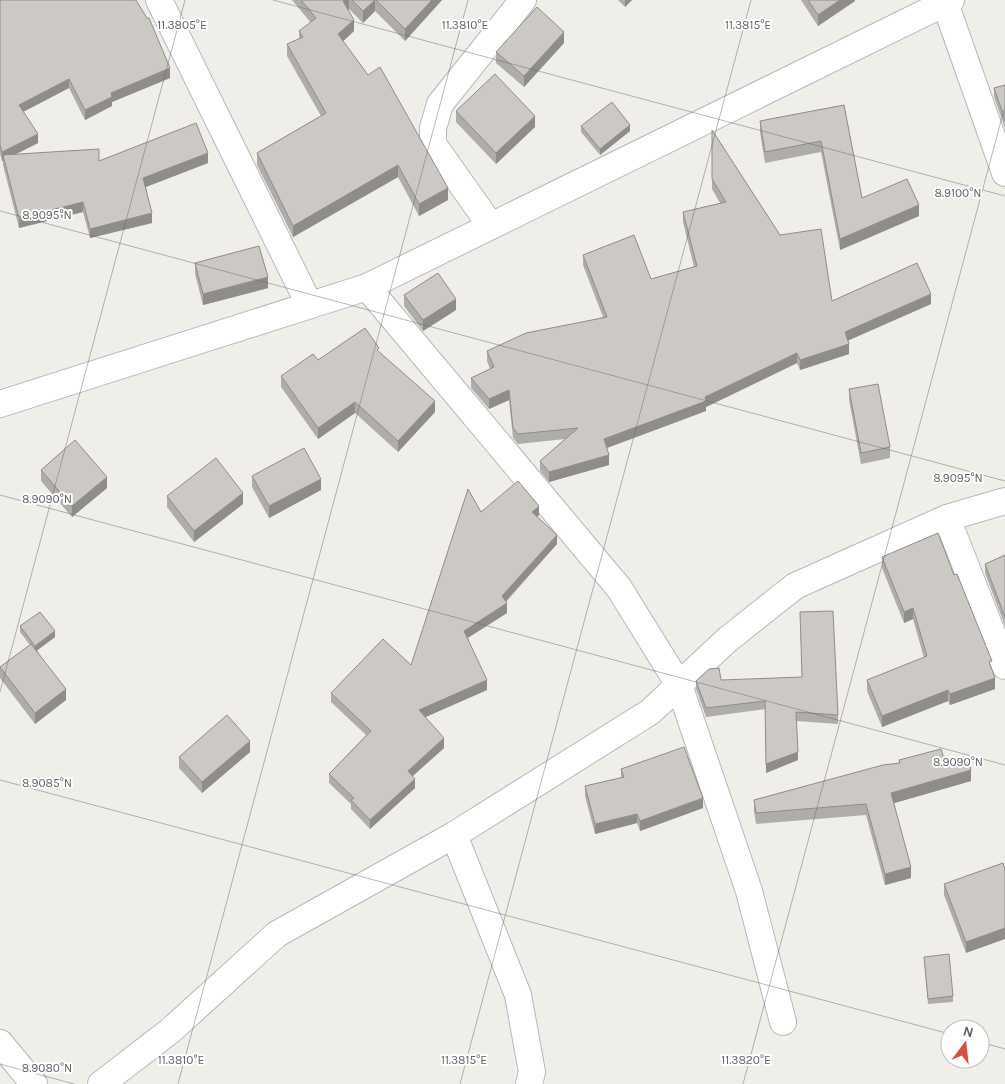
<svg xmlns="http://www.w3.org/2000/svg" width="1005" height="1084" font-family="Karla,sans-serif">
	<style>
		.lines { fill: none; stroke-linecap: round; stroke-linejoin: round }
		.street-casing { stroke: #b5b8bb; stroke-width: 28 }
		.street { stroke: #fff; stroke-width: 26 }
		.wall { fill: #afada9 }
		.shaded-wall { fill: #8f8d89 }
		.building { fill: #ccc9c4; stroke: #8f8d89 }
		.ticks { fill: none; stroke: #5f6367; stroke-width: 1; stroke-opacity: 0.45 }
		.ticks-label { font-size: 12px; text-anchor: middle; fill: #5f6367; stroke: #fff; stroke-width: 4; stroke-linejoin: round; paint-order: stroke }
	</style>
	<rect width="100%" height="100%" fill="#f0eee8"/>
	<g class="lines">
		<g class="street-casing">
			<g id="street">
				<path d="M159,0l150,304"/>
				<path d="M945,3l60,170"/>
				<path d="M491,226l-58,-82v-16l7,-24 83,-104"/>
				<path d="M367,287l252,301 60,97 70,206 34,131"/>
				<path d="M0,404l367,-117 584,-287"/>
				<path d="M947,518l58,148"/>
				<path d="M454,835l64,160 14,77 -3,12"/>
				<path d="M0,1043l34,41"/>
				<path d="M101,1084l69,-53 107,-97 177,-99 196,-123 77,-72 68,-54 152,-68 58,-17"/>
			</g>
		</g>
		<use href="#street" class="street"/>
	</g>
	<g class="wall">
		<path d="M0,0l170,78 -58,24v4l-27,14 -16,-32 -46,24 15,31 -22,11 83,7 109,2 -62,24 6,36 -62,15 -7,-26 -64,16 -16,-63v-4h-1l-2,-7z"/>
		<path d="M292,0h150l-37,41 -30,-30 -12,12 -14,-14h-1l6,22 -11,10 105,159 -29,16 -21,-39 -105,60 -36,-72v-12l64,-37 -34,-60v-12l12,-5v-8l12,-8z"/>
		<path d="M618,0h14l-7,7z"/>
		<path d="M801,0h54v1l-37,25z"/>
		<path d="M564,43l-40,44 -28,-24v-11z"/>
		<path d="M1005,85v43l-11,-31v-9z"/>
		<path d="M844,105l18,93 57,18 -79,34 -19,-98 -56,11 -5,-31v-11z"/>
		<path d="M456,111l79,16 -39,37 -40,-42z"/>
		<path d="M581,126l49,5 -30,24 -19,-23z"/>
		<path d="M712,130l68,105 52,66 99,3 -83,36 1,14 -49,16 -3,-7 -91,44v4l-99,37 2,17 -60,17 -9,-11v-10l25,-22 -47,5 -5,-6 -4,-38 -20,9 -18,-21v-10l19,-9 -3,-8v-10l116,-34 -20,-52v-10l68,24 43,-12 -11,-45v-10l37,-9 -8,-14z"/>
		<path d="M195,263l73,25 -65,17 -8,-31z"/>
		<path d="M404,295l52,15 -33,21 -19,-25z"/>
		<path d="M379,352l56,60 -37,40 -43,-39 -37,26 -37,-52v-11l37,-16z"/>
		<path d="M849,389l41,58v11l-29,6 -12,-64z"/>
		<path d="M41,470l66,18 -35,29 -31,-36z"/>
		<path d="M252,476l69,14 -52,28 -17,-31z"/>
		<path d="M167,496l76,8 -49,38 -27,-35z"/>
		<path d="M481,512l58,3 -2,2 20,27 -51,58 1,11 -39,25 19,52 -62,27 19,31 -31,28 2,12 -45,41 -19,-20v-5l-22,-21v-9l37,-39 -35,-33v-9l80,-28z"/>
		<path d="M1005,555v71l-20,-53v-9z"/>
		<path d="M882,557l110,113 3,19 -45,16 -2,-4 -66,26 -15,-36v-11l57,-22 -11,-39 -9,4 -22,-55z"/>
		<path d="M20,626l35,11 -18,13 29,50 -31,24 -35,-46v-11l30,-22 -10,-13z"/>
		<path d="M721,680l117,35v9l-42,-3 2,39 -32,13 -1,-64 -59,8 -10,-28v-8z"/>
		<path d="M250,752l-48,41 -23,-25v-11z"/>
		<path d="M944,759l27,22 -77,22 17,75 -26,7 -19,-70 -110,9 -2,-13v-11l145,-37v-3z"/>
		<path d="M621,769l82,39 -63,23 -3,-8 -42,11 -10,-38v-10l36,-8z"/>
		<path d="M1003,863l-37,90 -22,-58v-11z"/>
		<path d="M924,957l29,39v6l-25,2z"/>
	</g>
	<g class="shaded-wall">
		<path d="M345,0h4v9l-6,4v-12z"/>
		<path d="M375,0v11l-12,12v-12z"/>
		<path d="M432,0h10l-37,41v-12z"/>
		<path d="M625,0h7l-7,7z"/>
		<path d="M840,0h15v1l-37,25v-11z"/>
		<path d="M354,20v11l-16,15v-12z"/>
		<path d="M564,32v11l-40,44v-11z"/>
		<path d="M170,68v10l-58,24v4l-27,14v-10l26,-17z"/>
		<path d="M69,79v9l-50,26v-9z"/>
		<path d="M535,116v11l-39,37v-11z"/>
		<path d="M630,125v6l-30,24v-6z"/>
		<path d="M38,134v9l-34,17 -1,-5v6h-1v-9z"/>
		<path d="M208,153v10l-65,25v-10z"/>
		<path d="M398,165v12l-105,60v-11z"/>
		<path d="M448,188v12l-29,16v-12z"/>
		<path d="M83,202v10l-64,16v-10z"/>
		<path d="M919,205v11l-79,34v-11z"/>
		<path d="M152,213v10l-62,15v-9z"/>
		<path d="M268,277v11l-65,17v-11z"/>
		<path d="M931,294v10l-86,38v-10z"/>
		<path d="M456,299v11l-33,21v-11z"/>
		<path d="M849,344v10l-49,16v-10z"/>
		<path d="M797,353v10l-91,44v4l-102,38v-10l101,-42z"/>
		<path d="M509,390v10l-20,9v-10z"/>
		<path d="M435,401v11l-37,40v-11z"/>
		<path d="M355,402v11l-37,26v-11z"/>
		<path d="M609,455v10l-60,17v-10z"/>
		<path d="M107,477v11l-35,29v-11z"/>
		<path d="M321,479v11l-52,28v-12z"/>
		<path d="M243,493v11l-49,38v-11z"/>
		<path d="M539,506v9l-7,6v-9z"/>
		<path d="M557,535v9l-55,61v-9z"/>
		<path d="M507,603v10l-43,27v-9z"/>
		<path d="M913,608v11l-9,4v-11z"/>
		<path d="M55,631v6l-20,15v-6z"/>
		<path d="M995,678v11l-45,16v-11z"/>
		<path d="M487,680v10l-68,30v-10z"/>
		<path d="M66,689v11l-31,24v-11z"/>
		<path d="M948,690v11l-66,26v-11z"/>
		<path d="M444,738v10l-36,32v-9z"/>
		<path d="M250,741v11l-48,41v-11z"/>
		<path d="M798,752v8l-32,13v-9z"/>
		<path d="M971,770v11l-80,23v-11z"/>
		<path d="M415,779v9l-45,41v-9z"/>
		<path d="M703,798v10l-63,23v-10z"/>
		<path d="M637,814v9l-42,11v-10z"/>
		<path d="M911,867v11l-26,7v-11z"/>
		<path d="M1005,928v11l-39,14v-11z"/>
	</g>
	<g class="building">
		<path d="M0,0h136l11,18h2l21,50 -59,25 1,4 -27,13 -16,-31 -50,26 19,29 -36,18 -2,-7z"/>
		<path d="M301,0h44l-2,1 11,19 -16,14 30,41 12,-8 68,121 -29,16 -21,-39 -105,61 -36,-73 69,-40 -39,-69 16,-7 -4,-6 17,-13z"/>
		<path d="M352,0h23l-12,11z"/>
		<path d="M376,0h56l-27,29z"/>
		<path d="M808,0h32l-22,15z"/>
		<path d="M537,7l27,25 -40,44 -28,-24z"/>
		<path d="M495,74l40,42 -39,37 -40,-42z"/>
		<path d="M1005,85v34l-11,-31z"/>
		<path d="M612,102l18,23 -30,24 -19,-23z"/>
		<path d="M844,105l18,93 45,-19 12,26 -79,34 -19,-98 -56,11 -5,-31z"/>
		<path d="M196,123l12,30 -65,25 9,35 -62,16 -7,-27 -64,16 -16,-63 96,-6v12z"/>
		<path d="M712,130l68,105 41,-6 11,72 85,-38 14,31 -86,38 4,12 -49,16 -3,-7 -92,44 1,4 -102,38 5,16 -60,17 -9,-11 38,-33 -60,6 -5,-6 -4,-38 -20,9 -18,-21 23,-11 -7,-16 39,-18 81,-16 -24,-62 51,-20 17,44 46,-13 -14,-54 43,-10 -14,-23z"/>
		<path d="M259,246l9,31 -65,17 -8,-31z"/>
		<path d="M438,273l18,26 -33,21 -19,-25z"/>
		<path d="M365,328l14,20 -2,2 58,51 -37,40 -43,-39 -37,26 -37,-52 32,-22 5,6z"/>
		<path d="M878,384l12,63 -29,6 -12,-64z"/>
		<path d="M75,440l32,37 -35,29 -31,-36z"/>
		<path d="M304,448l17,31 -52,27 -17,-30z"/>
		<path d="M216,458l27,35 -49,38 -27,-35z"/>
		<path d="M518,481l21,25 -7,6 25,23 -55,61 5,7 -43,28 23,49 -68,30 25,28 -36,33 7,8 -45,41 -19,-20 3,-2 -25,-24 42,-43 -40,-38 52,-54 28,26 57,-176 13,23z"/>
		<path d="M938,533l16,42 3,-1 35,87 -3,1 6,16 -45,16 -2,-4 -66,26 -15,-36 60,-24 -14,-48 -9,4 -22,-55z"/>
		<path d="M1005,555v62l-20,-53z"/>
		<path d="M833,611l5,104 -42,-3 2,40 -32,12 -1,-63 -59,7 -10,-27 13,-12 10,-1 2,12 81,-3 -2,-65z"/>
		<path d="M40,612l15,19 -20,15 -15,-20z"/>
		<path d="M31,644l35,45 -31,24 -35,-46z"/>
		<path d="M227,715l23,26 -48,41 -23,-25z"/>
		<path d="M684,747l19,51 -63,23 -3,-7 -42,10 -10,-38 39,-9 -3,-8z"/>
		<path d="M941,749l3,10 24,-2 3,13 -80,23 20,74 -26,7 -19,-70 -110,9 -2,-13 129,-35 17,-2 -1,-3z"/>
		<path d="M1003,863l2,6v59l-39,14 -22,-58z"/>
		<path d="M949,954l4,42 -25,3 -4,-42z"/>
	</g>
	<path class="ticks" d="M273,0l732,196M0,211l1005,270M0,495l1005,270M0,692l185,-692M0,780l950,254M980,1042l25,7M0,1064l74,20M178,1084l290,-1084M460,1084l291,-1084M743,1084l262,-978"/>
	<g class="ticks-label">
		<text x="182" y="29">11.3805°E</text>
		<text x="465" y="29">11.3810°E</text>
		<text x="748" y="29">11.3815°E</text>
		<text x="958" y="197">8.9100°N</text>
		<text x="47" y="219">8.9095°N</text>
		<text x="958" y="482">8.9095°N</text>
		<text x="47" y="503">8.9090°N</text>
		<text x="958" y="766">8.9090°N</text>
		<text x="47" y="787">8.9085°N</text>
		<text x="181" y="1064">11.3810°E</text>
		<text x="464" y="1064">11.3815°E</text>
		<text x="746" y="1064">11.3820°E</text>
		<text x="47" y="1072">8.9080°N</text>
	</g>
	<g transform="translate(965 1044) rotate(15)"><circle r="24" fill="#ffffff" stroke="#bfc1c2"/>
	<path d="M0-4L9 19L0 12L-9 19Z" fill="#dd4c41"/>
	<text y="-8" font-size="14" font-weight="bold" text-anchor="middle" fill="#5f6367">N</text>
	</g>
</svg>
